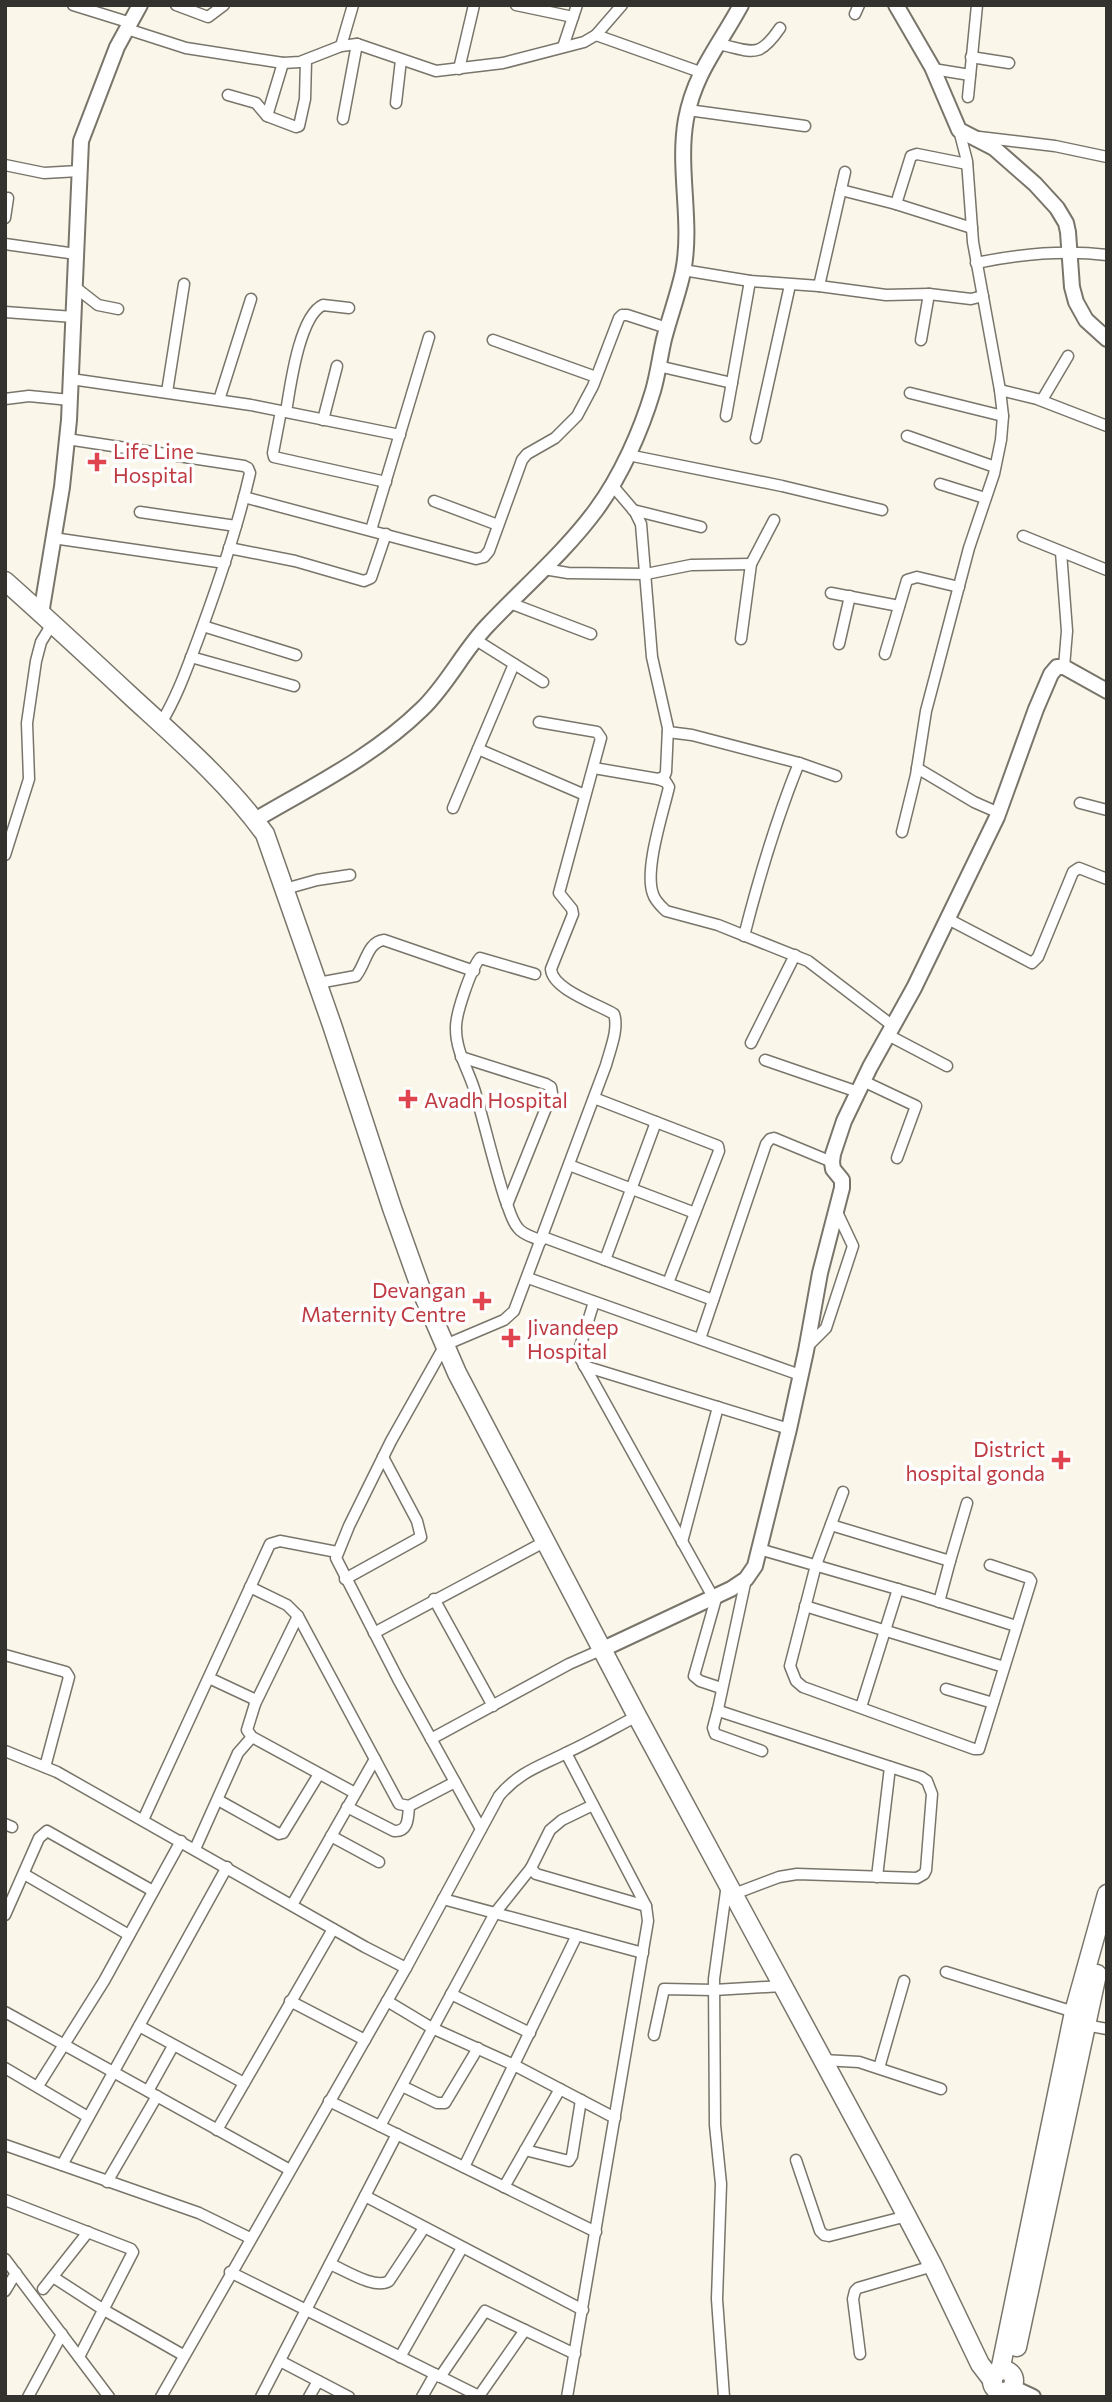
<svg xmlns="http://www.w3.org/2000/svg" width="1112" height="2402" font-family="Commissioner,sans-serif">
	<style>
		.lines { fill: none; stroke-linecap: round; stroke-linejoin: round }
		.street-casing { stroke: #79756b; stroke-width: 13 }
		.secondary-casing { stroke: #79756b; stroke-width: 18 }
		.primary-casing { stroke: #79756b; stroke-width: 18 }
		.highway-casing { stroke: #79756b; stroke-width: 21 }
		.street { stroke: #fff; stroke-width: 10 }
		.secondary { stroke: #fff; stroke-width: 14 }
		.primary { stroke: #fff; stroke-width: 14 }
		.highway { stroke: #fff; stroke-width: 18 }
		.health-dot { fill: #e0444e; stroke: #fff; stroke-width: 2.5 }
		.labels { text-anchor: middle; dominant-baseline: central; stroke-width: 7; stroke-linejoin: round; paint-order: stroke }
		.health-label { font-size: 21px; fill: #be3a42; stroke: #fff; text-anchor: start }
	</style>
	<rect width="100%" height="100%" fill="#faf6ea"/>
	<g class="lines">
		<g class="street-casing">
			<g id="street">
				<path d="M73,5l58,18"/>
				<path d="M176,5l32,12 16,-12"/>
				<path d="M516,5l57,12"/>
				<path d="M855,14l4,-9"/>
				<path d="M127,29l59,19 97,15 17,-1 41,-16 16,-2 79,27 67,-8 81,-21 12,-7 26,-30"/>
				<path d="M596,35l104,37"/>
				<path d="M718,44c35,7 40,16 62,-16"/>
				<path d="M341,46l12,-41"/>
				<path d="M563,47l14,-42"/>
				<path d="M971,57l38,6"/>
				<path d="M459,69l15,-64"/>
				<path d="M933,69l37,6"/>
				<path d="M228,95l28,8 11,13 29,11 3,-1 6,-27 1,-39"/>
				<path d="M968,97l9,-92"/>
				<path d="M396,103l5,-43"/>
				<path d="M688,110l117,16"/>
				<path d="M267,116l16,-53"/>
				<path d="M343,119l14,-75"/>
				<path d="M979,137l76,9 52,11"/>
				<path d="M5,165l39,8 35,-2"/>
				<path d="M841,190l55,14 76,24"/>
				<path d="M896,204l15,-48 6,-2 50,10"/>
				<path d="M5,218l3,-20"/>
				<path d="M5,244l71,10"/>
				<path d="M976,263c43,-9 88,-13 131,-8"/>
				<path d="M683,270l67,11 69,5 67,9 43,-1 42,5 12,-3"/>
				<path d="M819,286l26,-114"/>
				<path d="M75,287l23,18 20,4"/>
				<path d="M5,312l69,5"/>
				<path d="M493,340l103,37"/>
				<path d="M921,340l8,-46"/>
				<path d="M658,366l74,17"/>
				<path d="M71,379l180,26 149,30"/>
				<path d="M1000,390l37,9 70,27"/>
				<path d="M167,392l17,-108"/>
				<path d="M910,393l93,23"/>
				<path d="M5,399l24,-3 41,4"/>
				<path d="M219,400l32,-101"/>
				<path d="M1042,400l26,-44"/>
				<path d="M281,411l-8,42 1,4 112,25"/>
				<path d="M286,412c4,-24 13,-96 37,-107l26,3"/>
				<path d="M726,416l24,-135"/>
				<path d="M323,420l14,-54"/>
				<path d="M907,436l88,31"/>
				<path d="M756,438l34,-153"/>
				<path d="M67,439l177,27 4,2 2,5c-13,57 -32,112 -52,166 -11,29 -21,58 -37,84"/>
				<path d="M628,455l154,31 100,24"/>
				<path d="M940,484l45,14"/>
				<path d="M244,497l232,62 8,-2 5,-6 33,-91 5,-6 28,-16 22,-22 16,-30 26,-68 3,-3h5l40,13"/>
				<path d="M434,501l64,24"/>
				<path d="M633,510l68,17"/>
				<path d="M140,512l96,14"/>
				<path d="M371,530l58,-193"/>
				<path d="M1023,536l84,34"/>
				<path d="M53,538l172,25"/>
				<path d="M229,548l66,13 69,20 7,-3 15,-44"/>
				<path d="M1061,552l6,79 -3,36"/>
				<path d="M544,569l24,4 78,1 45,-9 60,-1"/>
				<path d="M831,593l68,13"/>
				<path d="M510,603l81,31"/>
				<path d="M203,626l93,29"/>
				<path d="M741,639l10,-75 23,-44"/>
				<path d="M476,640l67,42"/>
				<path d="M839,644l11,-48"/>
				<path d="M885,654l22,-74 10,-3 42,10"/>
				<path d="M191,657l103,29"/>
				<path d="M668,732l24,3 107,28 37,13"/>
				<path d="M478,749l107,46"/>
				<path d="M594,768l64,11 6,-2 2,-5 2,-44 -16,-71 -11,-133 -6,-12 -23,-27"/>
				<path d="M917,768l57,34 25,11"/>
				<path d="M658,779l8,3 3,5c-6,26 -25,83 -16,107 2,7 8,12 13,17l52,14 90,36 85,65"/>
				<path d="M1080,803l27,7"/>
				<path d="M453,808l61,-144"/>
				<path d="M902,832l14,-57 10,-64 43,-163 25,-74 7,-34 2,-24 -3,-26 -27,-148 -6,-81 -8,-31"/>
				<path d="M5,855l24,-76 -2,-56 9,-62 5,-19 11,-18"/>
				<path d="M285,889l32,-9 33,-5"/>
				<path d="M948,919l84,44 6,-6 35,-85 6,-4 28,11"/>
				<path d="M744,936c15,-59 32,-116 55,-173"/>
				<path d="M535,974l-55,-16c-9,11 -25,57 -24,71 0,24 14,43 20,66 10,35 18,70 29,104 4,9 6,21 13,29 5,7 16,9 23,13"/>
				<path d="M318,983l38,-7c10,-12 11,-34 28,-36l90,31"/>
				<path d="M888,1035l59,31"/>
				<path d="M751,1043l44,-88"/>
				<path d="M461,1057l85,27 5,3 1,6 -45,112"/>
				<path d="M765,1060l93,32"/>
				<path d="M863,1081l53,25 -19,52"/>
				<path d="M594,1098l124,48 1,5 -51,132"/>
				<path d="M569,1165l126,48"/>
				<path d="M543,1237l170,63"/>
				<path d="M605,1260l51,-138"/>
				<path d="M528,1278l272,97"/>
				<path d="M594,1302l-15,48v6l134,241"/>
				<path d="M700,1339l66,-195 4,-5 4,-1 58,24"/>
				<path d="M807,1347l19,-19 27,-82 -17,-36"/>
				<path d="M584,1366l205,63"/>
				<path d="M843,1492l-27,73 -26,101 6,15 7,6 171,62h5l52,-168 -2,-3 -39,-13"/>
				<path d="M831,1525l119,36 -11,41"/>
				<path d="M682,1542l36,-135"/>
				<path d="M759,1549l159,46 98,31"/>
				<path d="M950,1561l17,-58"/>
				<path d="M345,1579l76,-42 -4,-16 -34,-64"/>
				<path d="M250,1587l37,18 11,11 101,188 10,2 46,-24"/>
				<path d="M717,1595l-23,81 6,5 21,7"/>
				<path d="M434,1599l59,107"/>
				<path d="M805,1606l199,61"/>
				<path d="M374,1633l172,-92"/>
				<path d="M5,1655l61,17 3,5 -24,90"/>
				<path d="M209,1678l45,21 1,5 -8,26 5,7 103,56"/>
				<path d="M946,1689l47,14"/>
				<path d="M255,1704l43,-88"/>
				<path d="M861,1707l37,-118"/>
				<path d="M718,1709l-5,19 2,6 47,17"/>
				<path d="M431,1739l138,-75 34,-15"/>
				<path d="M5,1751l52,21 308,175 41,21"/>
				<path d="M566,1753l80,153 2,15 -81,476"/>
				<path d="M218,1800l61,34 4,-1 36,-59"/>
				<path d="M593,1805l-31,15 -12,10 -19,38 5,6 110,32"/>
				<path d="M347,1807l47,24c15,1 14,-14 15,-25"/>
				<path d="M143,1820l127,-276 10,-3 57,11"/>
				<path d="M5,1824l7,3"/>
				<path d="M481,1829l-83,-150 -62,-121 13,-32 42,-85 54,-96 59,-25 10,-9 92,-246c4,-15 13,-36 8,-51 -17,-10 -62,-25 -63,-45l22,-55 -1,-5 -13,-16 42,-155 -4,-6 -58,-10"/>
				<path d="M331,1836l48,26"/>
				<path d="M195,1849l43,-96 14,-16"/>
				<path d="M24,1874l105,61"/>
				<path d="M877,1877l13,-110"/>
				<path d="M734,1894l45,-17 18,-3 120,4 7,-4 2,-4 6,-76 -5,-13 -6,-4 -199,-65 -4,-3 28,-130"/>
				<path d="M443,1899l200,54"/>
				<path d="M292,1905l83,-146"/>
				<path d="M5,1915l34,-77 8,-7 106,60"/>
				<path d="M946,1972l128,40"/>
				<path d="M451,1994l79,39"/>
				<path d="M290,2001l75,39"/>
				<path d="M387,2001l45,27 82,37 101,53"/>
				<path d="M5,2012l285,158"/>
				<path d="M1085,2025l22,4"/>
				<path d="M139,2026l105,57"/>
				<path d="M654,2035l10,-46 50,1 68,-4"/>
				<path d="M823,2060l36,2 82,27"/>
				<path d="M5,2068l83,49"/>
				<path d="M879,2068l25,-87"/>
				<path d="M38,2086l66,-105 77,-140"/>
				<path d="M402,2086l35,17h8l33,-55"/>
				<path d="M148,2091l25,-45"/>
				<path d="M329,2101l267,131"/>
				<path d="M380,2126l115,-213 36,-45"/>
				<path d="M217,2130l116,-201"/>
				<path d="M5,2145l194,68 51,25"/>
				<path d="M525,2150l44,11 3,-5 9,-56"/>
				<path d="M796,2160l24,71 4,4 5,1 78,-20"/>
				<path d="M62,2165l165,-298"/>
				<path d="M464,2167l113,-232"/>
				<path d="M107,2182l50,-86"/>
				<path d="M504,2187l56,-98"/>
				<path d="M365,2196l218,114"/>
				<path d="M5,2200l126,49 2,3 -54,105"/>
				<path d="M5,2259l104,138"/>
				<path d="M330,2264c15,6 45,26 59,17l35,-53"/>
				<path d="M230,2272l251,125"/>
				<path d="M53,2277l51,33 79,45"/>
				<path d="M43,2289l45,-57"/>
				<path d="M5,2291l11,-18"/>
				<path d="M860,2354l-7,-55 2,-8 3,-3 75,-22"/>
				<path d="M400,2357l62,-109"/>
				<path d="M280,2361l69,36"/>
				<path d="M440,2377l45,-66 90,43"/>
				<path d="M479,2396l46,-66"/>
				<path d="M28,2397l34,-63"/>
				<path d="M161,2397l245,-429 93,-172c21,-25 42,-30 69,-44 24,-11 46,-24 69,-36"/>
				<path d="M261,2397l136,-263"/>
				<path d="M309,2397l9,-16"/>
				<path d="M422,2397l13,-23"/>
				<path d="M724,2397l-7,-98 4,-115 -6,-59 -1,-146 13,-95"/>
			</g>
		</g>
		<g class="secondary-casing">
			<g id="secondary">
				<path d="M896,5l36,62 27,63 35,18 41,36 22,24 9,15 2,9 4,55 4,15 10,18 21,19"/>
				<path d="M41,614l21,-127 7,-67 12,-279 36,-94 23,-42"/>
				<path d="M255,820c58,-34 119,-64 167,-111 26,-25 41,-58 66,-84 36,-38 77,-73 108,-115 25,-34 45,-79 57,-119 5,-17 7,-35 11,-52 6,-23 14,-44 19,-67 10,-50 -6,-103 3,-153 9,-47 33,-73 55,-114"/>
				<path d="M603,1649l128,-60 15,-10 9,-13 34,-137 17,-78 14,-78 22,-85v-8l-9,-11 -1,-7 1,-8 11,-33 26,-54 44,-79 83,-171 39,-108 15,-35 6,-7h7l43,24"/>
			</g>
		</g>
		<g class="primary-casing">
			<path id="primary" d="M1012,2387l21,10"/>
		</g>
		<g class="highway-casing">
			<g id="highway">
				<path d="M5,581c44,39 87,79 130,119 46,42 94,84 130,134l67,191 60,183 30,84 35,81 180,343 247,457 49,93 47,98 13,17"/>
				<path d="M1017,2347l80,-373"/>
				<circle cx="1003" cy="2381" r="11"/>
				<path d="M1000,2371l74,-359 33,-118"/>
			</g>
		</g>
		<use href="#street" class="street"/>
		<use href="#secondary" class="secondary"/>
		<use href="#primary" class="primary"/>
		<use href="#highway" class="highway"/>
	</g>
	<g class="health-dot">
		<path d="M93.5 451.5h7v7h7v7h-7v7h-7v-7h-7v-7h7z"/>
		<path d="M404.5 1088.5h7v7h7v7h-7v7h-7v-7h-7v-7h7z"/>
		<path d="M478.5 1290.5h7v7h7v7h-7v7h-7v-7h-7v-7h7z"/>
		<path d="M507.5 1327.5h7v7h7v7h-7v7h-7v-7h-7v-7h7z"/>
		<path d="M1057.5 1449.5h7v7h7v7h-7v7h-7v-7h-7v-7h7z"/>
	</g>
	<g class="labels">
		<g class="health-label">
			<text x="113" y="450">Life Line<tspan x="113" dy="24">Hospital</tspan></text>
			<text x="424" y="1099">Avadh Hospital</text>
			<text x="466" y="1289" text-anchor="end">Devangan<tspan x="466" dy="24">Maternity Centre</tspan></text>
			<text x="527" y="1326">Jivandeep<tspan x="527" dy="24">Hospital</tspan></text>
			<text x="1045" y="1448" text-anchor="end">District<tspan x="1045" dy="24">hospital gonda</tspan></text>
		</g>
	</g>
	<rect width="1112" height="2402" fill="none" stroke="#34322e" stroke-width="14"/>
</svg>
